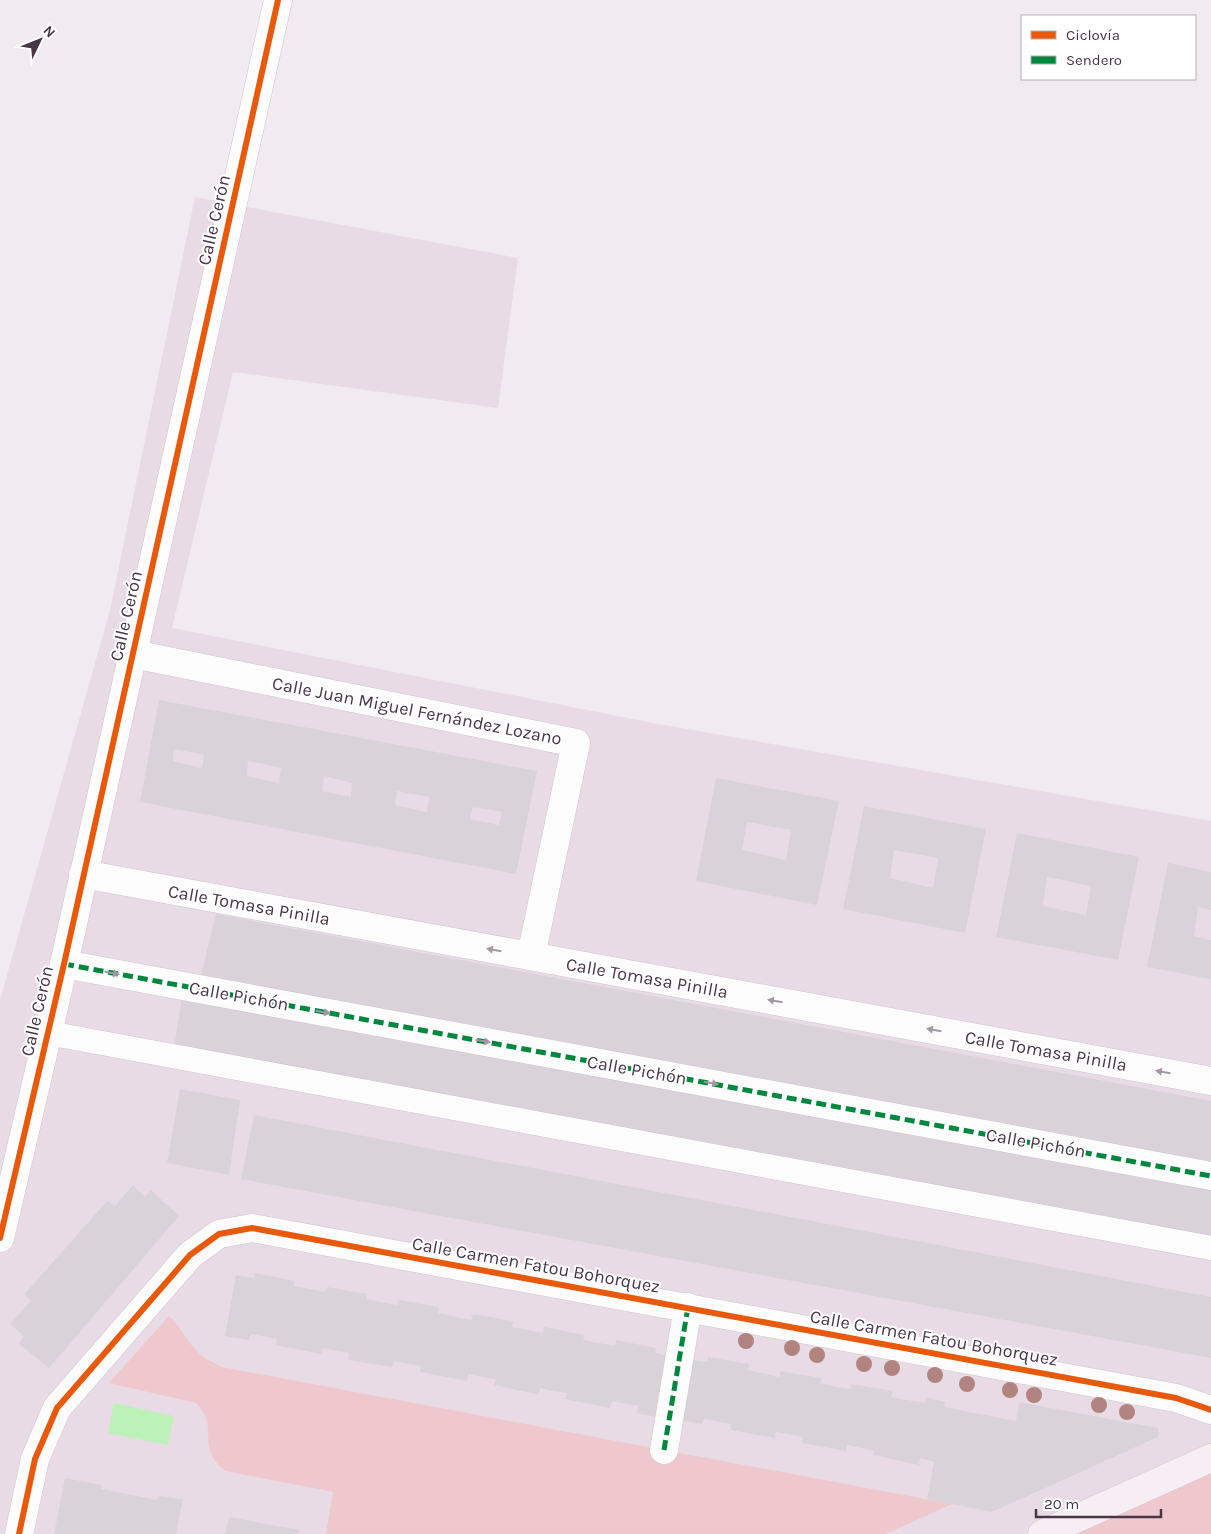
<svg xmlns="http://www.w3.org/2000/svg" width="1211" height="1534" font-family="Karla,sans-serif">
	<style>
		.residential { fill: #e9dbe6 }
		.green { fill: #eec8cc }
		.water { fill: #bcf1b8 }
		.building { fill: #dad2d9; fill-rule: evenodd }
		.lines { fill: none; stroke-linecap: round; stroke-linejoin: round }
		.lane-casing { stroke: #cec6cc; stroke-width: 25 }
		.street-casing { stroke: #cec6cc; stroke-width: 29 }
		.secondary-casing { stroke: #d7c6d2; stroke-width: 29 }
		.lane { stroke: #fdfcfd; stroke-width: 24 }
		.street { stroke: #fdfcfd; stroke-width: 28 }
		.secondary { stroke: #f7eef4; stroke-width: 28 }
		.quiet { stroke: #00873e; stroke-width: 5; stroke-dasharray: 10 5; stroke-linecap: butt }
		.cycleway-casing { stroke: #fff; stroke-width: 9 }
		.cycleway { stroke: #e8590c; stroke-width: 6 }
		.tree { fill: #b18480 }
		.oneway { fill: #a298a1 }
		.labels { text-anchor: middle; dominant-baseline: central; stroke-width: 4; stroke-linejoin: round; paint-order: stroke }
		.street-label { font-size: 18px; fill: #483545; stroke: #fff }
	</style>
	<rect width="100%" height="100%" fill="#f1eaf0"/>
	<path class="residential" d="M195,197l323,61 -20,150 -265,-36 -61,256 481,95 558,98v713h-1211v-534l110,-390z"/>
	<g class="green">
		<path d="M169,1316c12,10 16,23 27,34 7,8 17,12 26,17l730,137 -66,30h-560l7,-42 -107,-21c-32,-23 -5,-44 -30,-68l-87,-20z"/>
		<path d="M1211,1458v76h-169z"/>
	</g>
	<path class="water" d="M114,1403l60,13 -6,29 -60,-12z"/>
	<g class="building">
		<path d="M159,700l378,71 -21,103 -376,-72zM174,749l30,6 -2,13 -29,-7zM248,761l33,7 -2,15 -32,-7zM324,776l28,7 -1,14 -29,-6zM397,791l32,6 -2,15 -32,-7zM473,807l29,5 -3,13 -29,-6z"/>
		<path d="M716,778l123,23 -22,104 -121,-24zM747,822l44,8 -5,30 -44,-10z"/>
		<path d="M864,806l122,23 -21,104 -122,-24zM894,850l44,8 -5,30 -43,-10z"/>
		<path d="M1017,833l122,24 -21,103 -122,-23zM1047,877l44,9 -5,29 -43,-9z"/>
		<path d="M1168,863l43,9v38l-13,-3 -4,29 17,4v39l-64,-12z"/>
		<path d="M216,914l995,187v62l-1010,-187z"/>
		<path d="M183,992l1028,191v55l-1037,-191z"/>
		<path d="M180,1089l60,11 -11,75 -62,-12z"/>
		<path d="M254,1115l957,182v61l-970,-179z"/>
		<path d="M133,1185l12,12 6,-7 28,26 -130,152 -30,-24 5,-8 -14,-12 21,-23 -6,-7 82,-93 8,5z"/>
		<path d="M255,1273l40,8 -1,5 31,6 2,-5 40,7 -1,5 31,6 1,-5 41,7 -1,6 33,7 2,-6 40,7 -1,6 31,6 1,-6 41,8 -2,5 32,6 1,-6 40,8 -1,5 18,4 -13,61 -23,-5 1,-7 -26,-5 -2,7 -45,-9 2,-6 -14,-2 -13,-3 -1,7 -45,-10 2,-6 -15,-2 -13,-3 -1,7 -47,-9 1,-6 -27,-5 -2,6 -44,-7 1,-7 -26,-5 -2,6 -45,-9 1,-6 -26,-5 -2,6 -24,-4 11,-61 18,3z"/>
		<path d="M708,1357l41,7 -1,6 32,7v-6l42,7 -2,5 16,4 14,2 1,-5 42,7 -2,6 33,6 2,-6 19,5 -1,5 72,14 3,-19 139,26v9l-166,75 -65,-13 7,-37 -14,-4 -1,7 -46,-10 1,-4 -27,-6 -1,6 -44,-8 1,-6 -27,-5 -1,6 -45,-8 1,-6 -27,-5 -2,5 -24,-4 13,-60 16,2z"/>
		<path d="M65,1478l37,7 -1,4 56,11 1,-4 25,3 -7,35h-122z"/>
		<path d="M229,1517l70,13 -1,4h-73z"/>
	</g>
	<g class="lines">
		<g class="lane-casing">
			<path id="lane" d="M48,1033l1163,215"/>
		</g>
		<g class="street-casing">
			<g id="street">
				<path d="M133,654l443,89 -45,213"/>
				<path d="M83,874l1128,207"/>
				<path d="M64,964l1147,212"/>
				<path d="M0,1238l64,-274 214,-964"/>
				<path d="M664,1450l24,-143"/>
				<path d="M19,1534l16,-75 22,-51 133,-153 29,-21 33,-6 924,170 35,12"/>
			</g>
		</g>
		<g class="secondary-casing">
			<path id="secondary" d="M1042,1534l169,-76"/>
		</g>
		<use href="#lane" class="lane"/>
		<use href="#street" class="street"/>
		<use href="#secondary" class="secondary"/>
		<g class="quiet">
			<path d="M64,964l1147,212"/>
			<path d="M664,1450l24,-143"/>
		</g>
		<g class="cycleway-casing">
			<g id="cycleway">
				<path d="M0,1238l64,-274 214,-964"/>
				<path d="M19,1534l16,-75 22,-51 133,-153 29,-21 33,-6 924,170 35,12"/>
			</g>
		</g>
		<use href="#cycleway" class="cycleway"/>
	</g>
	<g class="tree">
		<circle cx="746" cy="1341" r="8"/>
		<circle cx="792" cy="1348" r="8"/>
		<circle cx="817" cy="1355" r="8"/>
		<circle cx="864" cy="1364" r="8"/>
		<circle cx="892" cy="1368" r="8"/>
		<circle cx="935" cy="1375" r="8"/>
		<circle cx="967" cy="1384" r="8"/>
		<circle cx="1010" cy="1390" r="8"/>
		<circle cx="1034" cy="1395" r="8"/>
		<circle cx="1099" cy="1405" r="8"/>
		<circle cx="1127" cy="1412" r="8"/>
	</g>
	<defs><path id="oneway-solid" d="M-6-.8H1V-3.2L6.5 0L1 3.2V.8H-6Z" transform="scale(1.25)"/></defs>
	<g class="oneway">
		<use href="#oneway-solid" transform="translate(494 950) rotate(-170)"/>
		<use href="#oneway-solid" transform="translate(112 973) rotate(10)"/>
		<use href="#oneway-solid" transform="translate(775 1001) rotate(-170)"/>
		<use href="#oneway-solid" transform="translate(323 1012) rotate(10)"/>
		<use href="#oneway-solid" transform="translate(934 1030) rotate(-170)"/>
		<use href="#oneway-solid" transform="translate(483 1041) rotate(10)"/>
		<use href="#oneway-solid" transform="translate(1163 1072) rotate(-170)"/>
		<use href="#oneway-solid" transform="translate(711 1083) rotate(10)"/>
	</g>
	<g class="labels">
		<g class="street-label">
			<text transform="translate(214 220) rotate(-77)">Calle Cerón</text>
			<text transform="translate(126 616) rotate(-77)">Calle Cerón</text>
			<text transform="translate(417 711) rotate(11)">Calle Juan Miguel Fernández Lozano</text>
			<text transform="translate(249 905) rotate(10)">Calle Tomasa Pinilla</text>
			<text transform="translate(647 978) rotate(10)">Calle Tomasa Pinilla</text>
			<text transform="translate(239 996) rotate(10)">Calle Pichón</text>
			<text transform="translate(37 1011) rotate(-77)">Calle Cerón</text>
			<text transform="translate(1046 1051) rotate(10)">Calle Tomasa Pinilla</text>
			<text transform="translate(637 1070) rotate(10)">Calle Pichón</text>
			<text transform="translate(1036 1143) rotate(10)">Calle Pichón</text>
			<text transform="translate(536 1265) rotate(10)">Calle Carmen Fatou Bohorquez</text>
			<text transform="translate(934 1338) rotate(10)">Calle Carmen Fatou Bohorquez</text>
		</g>
	</g>
	<rect x="1021" y="15" width="175" height="65" fill="#ffffff" stroke="#b6aeb5"/>
	<rect x="1031" y="31" width="25" height="8" fill="#e8590c" stroke="#b6aeb5"/>
	<text x="1066" y="40" font-size="15" fill="#483545">Ciclovía</text>
	<rect x="1031" y="56" width="25" height="8" fill="#00873e" stroke="#b6aeb5"/>
	<text x="1066" y="65" font-size="15" fill="#483545">Sendero</text>
	<g transform="translate(40 40) rotate(47)" stroke="#ffffff" stroke-width="4" paint-order="stroke">
	<path d="M0-4L9 19L0 12L-9 19Z" fill="#483545"/>
	<text y="-8" font-size="14" font-weight="bold" text-anchor="middle" fill="#483545">N</text>
	</g>
	<path d="M1036 1509v8h125v-8" fill="none" stroke="#483545" stroke-width="2.5"/>
	<text x="1044" y="1509" font-size="15" fill="#483545" stroke="#ffffff" stroke-width="4" paint-order="stroke">20 m</text>
</svg>
